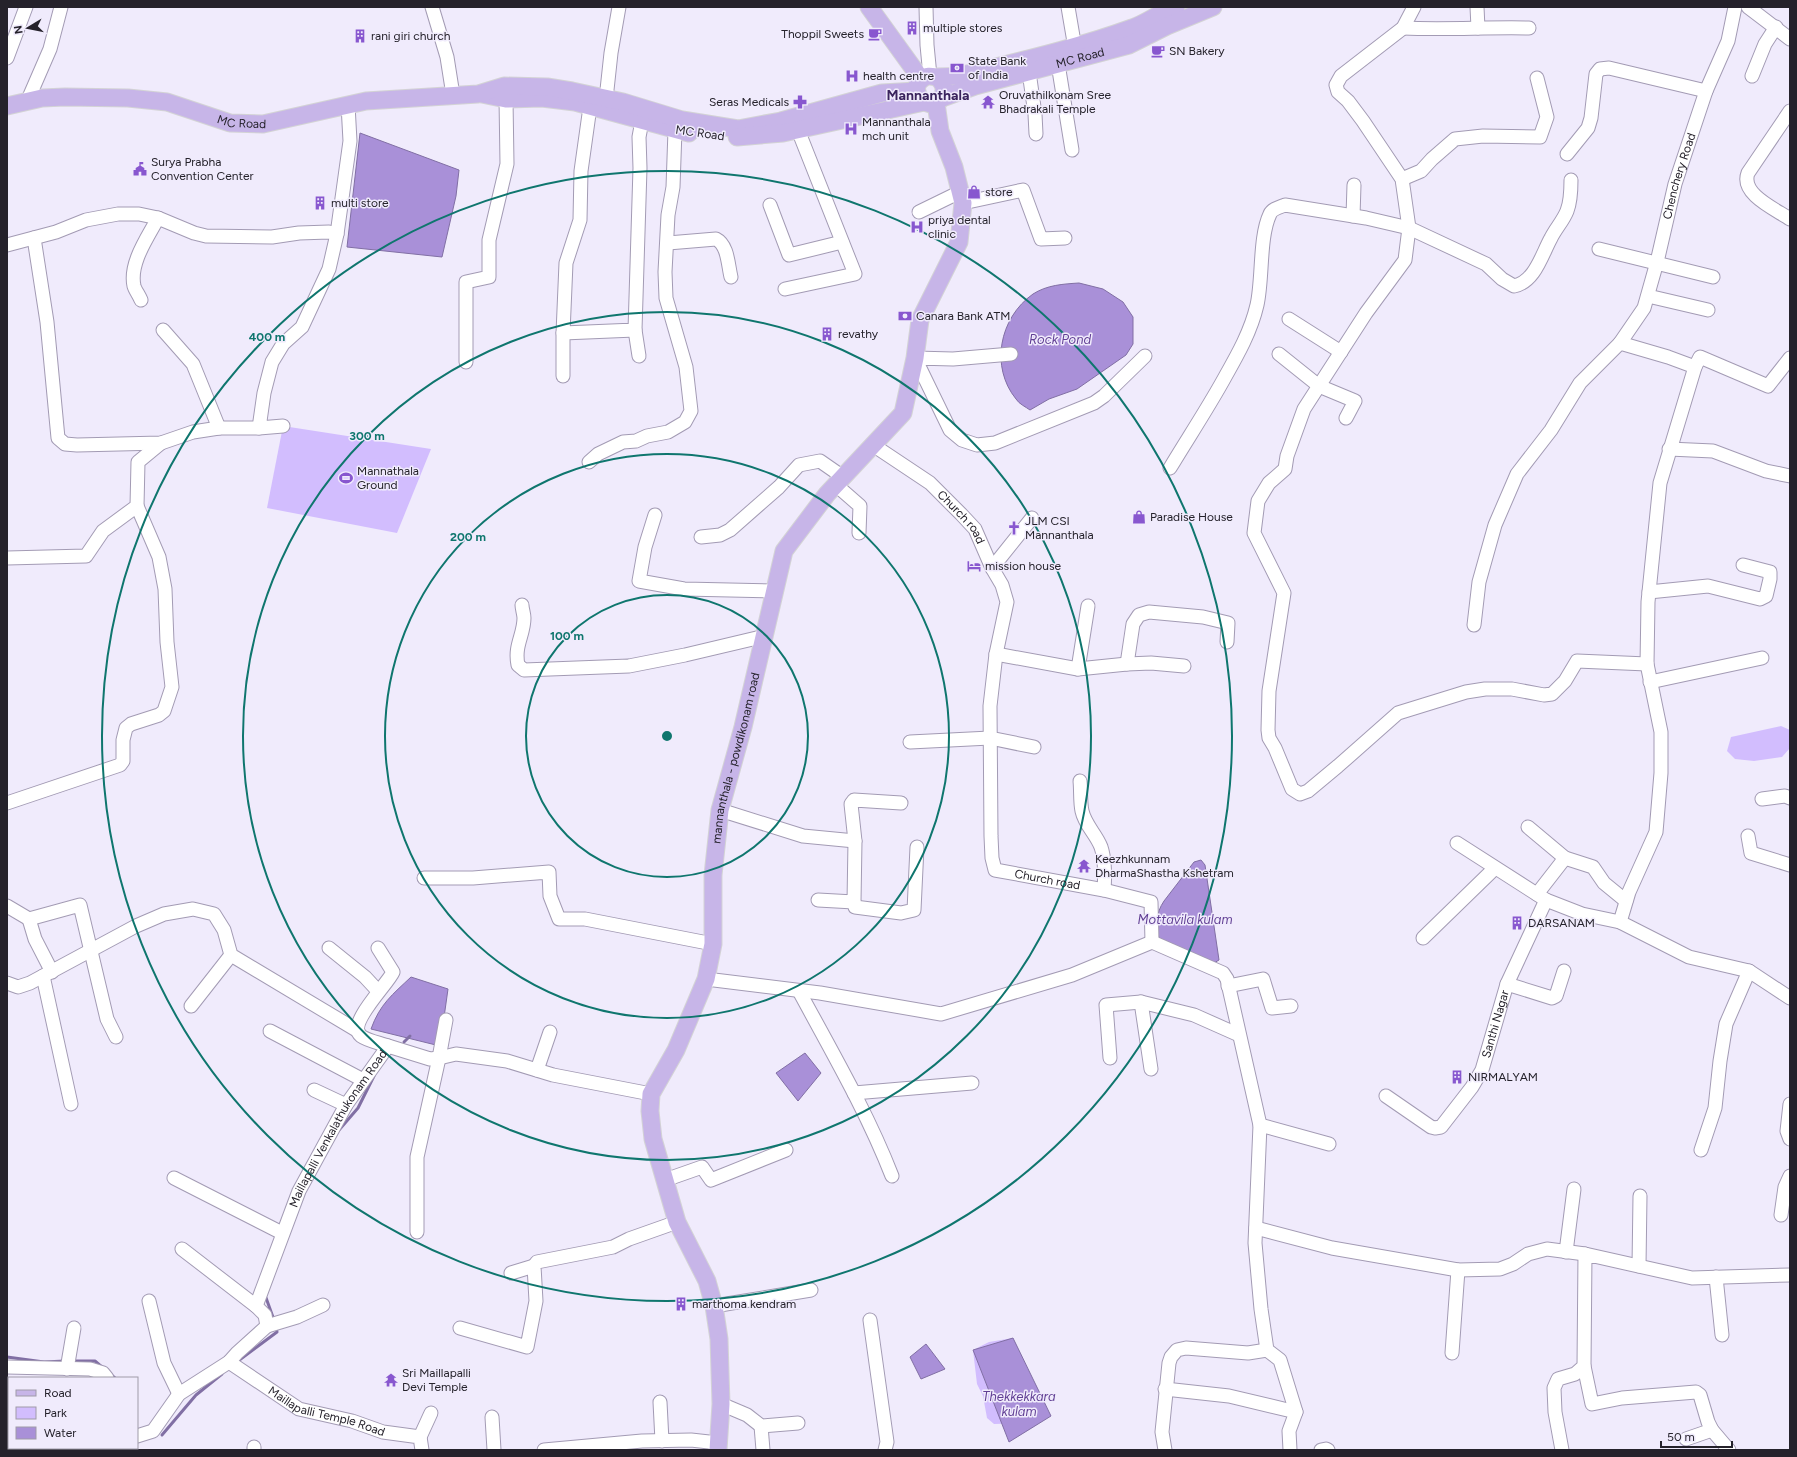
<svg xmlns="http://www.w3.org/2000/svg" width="1797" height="1457" font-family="Figtree,sans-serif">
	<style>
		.green { fill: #d2bdfe }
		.water { fill: #a990d8; stroke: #816fa4 }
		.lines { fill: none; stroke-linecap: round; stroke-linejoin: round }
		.stream { stroke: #816fa4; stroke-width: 3 }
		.minor-casing { stroke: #a39bb4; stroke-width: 15 }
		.major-casing { stroke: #d3d3d5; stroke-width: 19 }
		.minor { stroke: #fff; stroke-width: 13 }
		.major { stroke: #c7b5e8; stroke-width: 17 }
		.ring { fill: none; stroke: #0f766e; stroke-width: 2 }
		.labels { text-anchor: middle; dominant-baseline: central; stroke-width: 3; stroke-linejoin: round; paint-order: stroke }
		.poi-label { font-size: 12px; fill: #25222b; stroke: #f0ebfc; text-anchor: start }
		.street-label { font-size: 12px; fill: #25222b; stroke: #f0ebfc }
		.water-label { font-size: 13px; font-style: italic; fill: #613f94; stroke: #f0ebfc }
		.quarter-label { font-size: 14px; font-weight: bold; fill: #3b245e; stroke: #f0ebfc }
		.centre { fill: #0f766e; stroke: #f0ebfc; stroke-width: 2 }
		.ring-label { font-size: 12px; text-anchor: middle; font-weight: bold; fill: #0f766e; stroke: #f0ebfc; stroke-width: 3; stroke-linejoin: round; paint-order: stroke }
	</style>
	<rect width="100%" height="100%" fill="#f0ebfc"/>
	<g class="green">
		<path d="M283,426l148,23 -34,84 -130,-25z"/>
		<path d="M1781,726l9,4v18l-8,9 -28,4 -19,-2 -8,-8 4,-14z"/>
		<path d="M1013,1338l12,28 -2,57 -29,1 -7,-6 -4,-22 -6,-12 -4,-34 16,-8z"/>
	</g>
	<g class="water">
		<path d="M360,133l99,37 -3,26 -14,61 -95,-10z"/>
		<path d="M1079,283l24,6 20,13 10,15v27l-7,11 -49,34 -28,10 -19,11c-4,-3 -11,-6 -14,-11 -26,-32 -17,-81 17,-105 14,-9 30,-10 46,-11z"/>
		<path d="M1201,860l4,5 14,95 -5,3 -55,-25c-4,-13 -3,-25 5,-37l30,-39z"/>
		<path d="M411,977l37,12 -8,57 -69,-17c9,-25 21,-34 40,-52z"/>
		<path d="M805,1053l16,20 -23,28 -22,-28z"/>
		<path d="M1013,1338l38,78 -42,26 -36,-92z"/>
		<path d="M926,1344l19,25 -24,10 -11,-22z"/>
	</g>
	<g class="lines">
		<g class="stream">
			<path d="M404,1042l6,-6"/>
			<path d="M339,1130l19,-22 16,-32"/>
			<path d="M265,1295l9,25"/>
			<path d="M7,1357l37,5 21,-1"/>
			<path d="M72,1361h23l8,7"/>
			<path d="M238,1361l39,-29 -1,-5"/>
			<path d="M110,1374l5,4"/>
			<path d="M162,1435l34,-40 26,-21"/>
		</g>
		<g class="minor-casing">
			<g id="minor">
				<path d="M432,7l15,50 6,38"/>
				<path d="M926,7l1,38 3,31"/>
				<path d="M1068,7l7,41"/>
				<path d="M1414,7l-11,21 -62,48 -5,9 2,7 10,9 15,20 39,58 7,49 -4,32 -39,53 -62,96 -17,47 -2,13 -16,14 -11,18 -4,32 30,60 -15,98 -1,39 1,8 6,10 17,41 8,5 8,-3 30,-25 60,-53 68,-21 19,-3h27l32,6 8,-1 13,-13 12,-20 70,3"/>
				<path d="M1477,7l1,21"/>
				<path d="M1748,7l42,32"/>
				<path d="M1403,28c42,2 84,-1 126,0"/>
				<path d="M7,58l19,-51"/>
				<path d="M1058,64l14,86"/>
				<path d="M1029,72l6,42 1,20"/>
				<path d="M1752,76l13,-32 11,-17"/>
				<path d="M606,99l5,-46 8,-46"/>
				<path d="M27,102l23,-53 11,-42"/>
				<path d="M590,107l-9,64 -1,49 -14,43 -3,70 72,-3 5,-162 -1,-31 3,-16"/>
				<path d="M1790,111l-42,62c-8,21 27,36 42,46"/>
				<path d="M1567,154l21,-26 3,-10 5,-44 4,-5 9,-1 97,23"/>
				<path d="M1402,179l19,-8 11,-12 23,-20 28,-3 57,1 7,-20 -10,-39"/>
				<path d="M963,203l60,-13 18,49 24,-1"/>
				<path d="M770,205l19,50 53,-13"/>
				<path d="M919,212l41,-20"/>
				<path d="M1353,216l1,-31"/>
				<path d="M34,238l13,84 11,116 7,6 12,1 84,-2 32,-11 26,-4h40"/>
				<path d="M668,243l48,-4c12,6 12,26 15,38"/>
				<path d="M7,245l49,-13 30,-12 32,-6h21l19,4 36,15 12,3 66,1 27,-4 30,-1 8,2"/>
				<path d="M1599,249l114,28"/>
				<path d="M785,289l70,-15 -57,-144"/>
				<path d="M1648,296l60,14"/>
				<path d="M141,300c-2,-5 -6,-10 -7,-14 -5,-23 14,-49 24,-68"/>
				<path d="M1289,319l52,33"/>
				<path d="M163,330l30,34 26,64"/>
				<path d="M635,330l4,26"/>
				<path id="s1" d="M1620,343l24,-35 13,-46 18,-78 31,-93 22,-50 7,-34"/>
				<path d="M1011,354l-58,5 -38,-1 35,72 12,10 15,5 18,-2 99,-40 10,-7 41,-40"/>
				<path d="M1279,354l40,32 36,15 -9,17"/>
				<path d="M466,362v-80l23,-5v-37l18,-76 -1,-65"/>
				<path d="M1695,367l5,-10 68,29 22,-28"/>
				<path d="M563,376v-43"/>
				<path d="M283,426l-24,2 5,-35 8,-31 11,-18 19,-17 27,-58 8,-35 13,-93 -2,-36"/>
				<path id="s2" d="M873,445l57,38 31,31 14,15 17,39 10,17 5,17 -11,52 -6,52 1,130 1,22 3,12 109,20 47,12 1,40"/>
				<path d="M1669,449l44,2 53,20 24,5"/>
				<path d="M589,462l9,-8 25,-12 13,-1 11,-5 21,-4 17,-10 6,-11 -5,-44 -20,-69 -1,-26 3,-57 5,-28 2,-57"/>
				<path d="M1170,468c18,-30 38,-60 55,-91 13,-23 26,-46 32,-72 6,-26 2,-68 13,-91 2,-5 10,-7 15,-9l81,13 43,10 77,36 16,15 12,7c21,-4 28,-32 37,-48 5,-10 12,-17 16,-27 4,-10 4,-21 4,-31"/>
				<path d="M836,485l24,21 -1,27"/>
				<path d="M655,515l-10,32 -6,34 45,8 91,2"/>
				<path d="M701,537l19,-2 10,-5 49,-43 20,-22 21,-4 23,16"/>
				<path d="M7,558l79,-2 17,-25 34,-25 1,-44 23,-19"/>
				<path d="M992,568l40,-50"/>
				<path d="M1649,592l59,-6 52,13 6,-3 4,-17v-7l-27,-7"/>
				<path d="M522,605c0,4 2,9 2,13 0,17 -10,27 -6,47l6,5 105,-4 56,-11 80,-19"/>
				<path d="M1474,625l5,-43 16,-57 22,-51 34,-44 29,-47 40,-40 48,14 27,10 -35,116 -12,119 -1,62 14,68v41l-5,59 -27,60 -9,30 69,35 60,14 41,27"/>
				<path d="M996,654l82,15 49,-5 24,-1 33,3"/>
				<path d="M1127,664l6,-40 6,-9 10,-3 54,5 25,6 -1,19"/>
				<path d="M1078,669l10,-63"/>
				<path d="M1650,682l112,-24"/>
				<path d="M910,742l80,-4 44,9"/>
				<path d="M1080,781c1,9 0,21 2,30 3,14 14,23 19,36 4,12 4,29 3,43"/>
				<path d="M1762,799l23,-3 5,2"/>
				<path d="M7,803l113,-38 3,-4v-21l3,-12 5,-4 28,-9 5,-4 8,-24 -5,-45 -2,-53 -6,-32 -22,-51"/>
				<path d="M720,810l83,26 52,5"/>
				<path d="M1528,827l37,31 28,9 11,16 22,18"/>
				<path d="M1748,836l3,17 39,12"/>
				<path d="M1457,843l89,57 36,14 38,8"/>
				<path d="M424,878h49l76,-6 1,24 9,23h26l128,25"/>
				<path d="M1537,894l28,-36"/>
				<path d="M818,900l36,2 1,-61 -4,-37 3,-4 47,3"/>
				<path d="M854,902l1,5 46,6 13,-3 3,-63"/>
				<path d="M7,906l22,13 51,-14 27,114 9,18"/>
				<path d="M29,919l6,20 17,33"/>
				<path d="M1423,938l72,-70"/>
				<path d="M1152,942l71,31 4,6 33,146 -5,118 6,66 6,41 13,10 16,52 -7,19 1,19"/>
				<path d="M329,948l36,29 13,14"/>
				<path d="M378,948l15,24c-5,12 -47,52 -32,64 7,5 19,7 27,10"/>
				<path d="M43,976l28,128"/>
				<path d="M706,979l114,14 121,21 131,-39 80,-33"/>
				<path d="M7,983l11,4 12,-4 106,-57 28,-12 29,-5 21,5 10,16 7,25 127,76"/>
				<path d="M1507,984l45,14 4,-2 8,-25"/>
				<path d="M1228,986l35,-7 9,29 19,-2"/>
				<path d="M799,991c33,61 68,121 93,185"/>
				<path d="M1141,1002l10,67"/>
				<path d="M191,1006l40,-51"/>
				<path d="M270,1031l93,49"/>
				<path d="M1110,1058l-4,-53 35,-3 53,13 45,20"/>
				<path d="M537,1070l13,-38"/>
				<path d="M314,1090l32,15"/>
				<path d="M854,1093l118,-10"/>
				<path id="s3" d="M1386,1096l45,31 4,1 6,-1 31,-40 10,-17 25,-86 39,-84"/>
				<path d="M1790,1104l-3,27 3,8"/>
				<path d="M1260,1125l69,19"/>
				<path d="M1701,1150l14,-42 5,-47 6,-37 23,-53"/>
				<path d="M174,1178l108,55"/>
				<path d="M665,1180l37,-13 9,13 75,-30"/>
				<path d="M1781,1215l4,-28 5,-11"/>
				<path d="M1256,1228l76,20 126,22 42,-1 13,-5 15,-10 19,-5 38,5"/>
				<path d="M417,1232v-75l22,-99 7,-38"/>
				<path d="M182,1249l74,57"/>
				<path d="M1566,1252l8,-63"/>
				<path d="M1639,1266l1,-70"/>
				<path d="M511,1273l23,-7"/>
				<path d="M1716,1277l6,58"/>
				<path d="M149,1301l15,62 15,31"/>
				<path d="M714,1306l97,-16"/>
				<path d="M870,1320l17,122 -2,8"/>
				<path d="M267,1326l30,-9 26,-12"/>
				<path d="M460,1328l67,19 9,-46 -2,-35 3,-4 76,-15 16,-8 48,-17"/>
				<path d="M1452,1353l6,-83"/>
				<path id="s4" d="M229,1362l70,47 53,12 31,11 37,5 2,13"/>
				<path d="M1584,1366l8,38 30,-6 74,-6 4,3 8,27 4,8 17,20"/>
				<path d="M7,1367l83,2 13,4 4,5"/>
				<path d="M67,1369l7,-41"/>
				<path d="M1165,1389l64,7 67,16"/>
				<path d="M660,1402l2,39"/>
				<path d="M721,1404l26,11 14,11 37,-3"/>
				<path d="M492,1417l2,33"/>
				<path d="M761,1426l2,24"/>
				<path id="s5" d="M137,1436l16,-5 26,-37 50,-32 8,-9 30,-27 -2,-11 -9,-9 43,-115 47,-86 42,-59 42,13 9,-1 17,-4 51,7 46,14 98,19"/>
				<path d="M420,1437l11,-24"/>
				<path d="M1686,1439l26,-9"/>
				<path d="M113,1450l1,-2"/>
				<path d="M254,1450v-3"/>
				<path d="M544,1450l98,-9 49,-1 27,3"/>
				<path d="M1165,1450l-3,-18 7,-69 2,-6 6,-7 9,-2 62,5 19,-3"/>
				<path d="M1321,1450l5,-1 2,1"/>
				<path d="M1562,1450l-7,-38 -1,-24 4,-9 17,-5 9,-8 1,-112 107,24 98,-3"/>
			</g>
		</g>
		<g class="major-casing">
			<g id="major">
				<path d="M869,7l52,72"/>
				<path d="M937,77c7,6 9,12 5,21l-10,6c-13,-1 -22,-16 -10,-25 5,-4 9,-3 15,-2 18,0 34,-3 51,-8 49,-12 97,-24 144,-41 15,-5 28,-16 44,-21"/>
				<path d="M482,94l24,5 36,-1 33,4 114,31"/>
				<path id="s6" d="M942,98l33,-12 154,-41 38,-19 46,-19"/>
				<path id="s7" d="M7,106l35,-8 23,-1 63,1 39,4 63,21 33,1 103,-23 112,-7 26,-8 43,1 25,4 51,11 59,18 56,9 43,-8 101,-28 35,-2"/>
				<path d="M737,137l46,-4 141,-31"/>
				<path id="s8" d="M718,1450l3,-46 -2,-65 -5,-33 -7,-25 -30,-59 -24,-83 -3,-28 1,-17 25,-44 30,-71 7,-35v-69l7,-65 23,-83 41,-176 43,-57 76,-81 12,-55 5,-38 39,-78 4,-39 -9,-36 -14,-36 -4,-28"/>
			</g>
		</g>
		<use href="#minor" class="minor"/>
		<use href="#major" class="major"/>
	</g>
	<g class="ring">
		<circle cx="667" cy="736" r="141"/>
		<circle cx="667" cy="736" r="282"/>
		<circle cx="667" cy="736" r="424"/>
		<circle cx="667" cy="736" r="565"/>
	</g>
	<defs>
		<g id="building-bare" transform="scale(1.08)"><path d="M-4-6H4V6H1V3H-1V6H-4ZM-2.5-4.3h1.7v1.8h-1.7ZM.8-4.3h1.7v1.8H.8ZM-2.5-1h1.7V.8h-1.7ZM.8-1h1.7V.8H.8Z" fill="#8857cf" stroke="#f0ebfc" stroke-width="2.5" paint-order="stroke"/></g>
		<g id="cafe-bare" transform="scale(1.08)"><path d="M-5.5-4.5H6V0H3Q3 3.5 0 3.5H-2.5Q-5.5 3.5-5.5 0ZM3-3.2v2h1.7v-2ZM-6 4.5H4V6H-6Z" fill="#8857cf" stroke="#f0ebfc" stroke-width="2.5" paint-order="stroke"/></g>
		<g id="bank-bare" transform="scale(1.08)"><path d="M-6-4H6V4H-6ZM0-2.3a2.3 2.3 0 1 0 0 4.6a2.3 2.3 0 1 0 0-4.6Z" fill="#8857cf" stroke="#f0ebfc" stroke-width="2.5" paint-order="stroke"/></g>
		<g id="hospital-bare" transform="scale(1.08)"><path d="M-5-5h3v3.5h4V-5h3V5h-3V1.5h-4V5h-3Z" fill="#8857cf" stroke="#f0ebfc" stroke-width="2.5" paint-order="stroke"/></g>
		<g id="pharmacy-bare" transform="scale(1.08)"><path d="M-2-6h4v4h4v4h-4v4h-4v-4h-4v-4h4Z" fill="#8857cf" stroke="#f0ebfc" stroke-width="2.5" paint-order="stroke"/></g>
		<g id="temple-bare" transform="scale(1.08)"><path d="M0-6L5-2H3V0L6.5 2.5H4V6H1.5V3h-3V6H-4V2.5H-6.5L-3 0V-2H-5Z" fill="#8857cf" stroke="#f0ebfc" stroke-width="2.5" paint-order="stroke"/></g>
		<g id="civic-bare" transform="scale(1.08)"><path d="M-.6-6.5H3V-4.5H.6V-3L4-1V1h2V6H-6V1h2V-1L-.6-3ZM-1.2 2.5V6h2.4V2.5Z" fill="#8857cf" stroke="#f0ebfc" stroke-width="2.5" paint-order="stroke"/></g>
		<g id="shop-bare" transform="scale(1.08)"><path d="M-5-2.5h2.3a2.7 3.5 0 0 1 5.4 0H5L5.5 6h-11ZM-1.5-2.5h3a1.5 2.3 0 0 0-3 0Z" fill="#8857cf" stroke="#f0ebfc" stroke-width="2.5" paint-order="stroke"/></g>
		<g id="stadium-bare" transform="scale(1.08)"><path d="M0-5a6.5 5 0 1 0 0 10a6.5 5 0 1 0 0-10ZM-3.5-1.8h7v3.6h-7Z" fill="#8857cf" stroke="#f0ebfc" stroke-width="2.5" paint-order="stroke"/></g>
		<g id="church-bare" transform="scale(1.08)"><path d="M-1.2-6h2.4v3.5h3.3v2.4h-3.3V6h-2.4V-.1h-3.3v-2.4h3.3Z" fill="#8857cf" stroke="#f0ebfc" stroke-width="2.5" paint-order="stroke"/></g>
		<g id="hotel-bare" transform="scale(1.08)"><path d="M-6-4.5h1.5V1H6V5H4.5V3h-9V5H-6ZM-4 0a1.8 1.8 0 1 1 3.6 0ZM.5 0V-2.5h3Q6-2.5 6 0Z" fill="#8857cf" stroke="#f0ebfc" stroke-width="2.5" paint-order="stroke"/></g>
	</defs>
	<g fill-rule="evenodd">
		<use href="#building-bare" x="912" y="28"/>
		<use href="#cafe-bare" x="875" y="34"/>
		<use href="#building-bare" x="360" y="36"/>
		<use href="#cafe-bare" x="1158" y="51"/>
		<use href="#bank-bare" x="957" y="68"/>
		<use href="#hospital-bare" x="852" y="76"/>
		<use href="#pharmacy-bare" x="800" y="102"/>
		<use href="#temple-bare" x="988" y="102"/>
		<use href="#hospital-bare" x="851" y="129"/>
		<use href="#civic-bare" x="140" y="169"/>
		<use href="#shop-bare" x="974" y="192"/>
		<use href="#building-bare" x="320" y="203"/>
		<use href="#hospital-bare" x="917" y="227"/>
		<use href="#bank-bare" x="905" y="316"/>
		<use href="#building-bare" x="827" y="334"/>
		<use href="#stadium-bare" x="346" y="478"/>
		<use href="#shop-bare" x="1139" y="517"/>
		<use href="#church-bare" x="1014" y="528"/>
		<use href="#hotel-bare" x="974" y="566"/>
		<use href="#temple-bare" x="1084" y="866"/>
		<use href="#building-bare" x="1517" y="923"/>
		<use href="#building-bare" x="1457" y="1077"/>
		<use href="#building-bare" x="681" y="1304"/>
		<use href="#temple-bare" x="391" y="1380"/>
	</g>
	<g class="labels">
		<g class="poi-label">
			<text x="923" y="28">multiple stores</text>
			<text x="864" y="34" text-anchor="end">Thoppil Sweets</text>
			<text x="371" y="36">rani giri church</text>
			<text x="1169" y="51">SN Bakery</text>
			<text x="968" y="61">State Bank<tspan x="968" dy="14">of India</tspan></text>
			<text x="863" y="76">health centre</text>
			<text x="999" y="95">Oruvathilkonam Sree<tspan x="999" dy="14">Bhadrakali Temple</tspan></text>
			<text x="789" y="102" text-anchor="end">Seras Medicals</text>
			<text x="862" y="122">Mannanthala<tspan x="862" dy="14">mch unit</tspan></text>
			<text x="151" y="162">Surya Prabha<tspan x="151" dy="14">Convention Center</tspan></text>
			<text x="985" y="192">store</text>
			<text x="331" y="203">multi store</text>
			<text x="928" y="220">priya dental<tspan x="928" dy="14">clinic</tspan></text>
			<text x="916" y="316">Canara Bank ATM</text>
			<text x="838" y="334">revathy</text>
			<text x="357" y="471">Mannathala<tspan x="357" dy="14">Ground</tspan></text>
			<text x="1150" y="517">Paradise House</text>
			<text x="1025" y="521">JLM CSI<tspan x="1025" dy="14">Mannanthala</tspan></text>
			<text x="985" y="566">mission house</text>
			<text x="1095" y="859">Keezhkunnam<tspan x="1095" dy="14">DharmaShastha Kshetram</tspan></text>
			<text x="1528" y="923">DARSANAM</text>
			<text x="1468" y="1077">NIRMALYAM</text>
			<text x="692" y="1304">marthoma kendram</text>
			<text x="402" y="1373">Sri Maillapalli<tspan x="402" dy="14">Devi Temple</tspan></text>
		</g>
		<g class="street-label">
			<text stroke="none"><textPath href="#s6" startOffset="144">MC Road</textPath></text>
			<text stroke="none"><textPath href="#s7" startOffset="239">MC Road</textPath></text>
			<text transform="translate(700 133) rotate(8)">MC Road</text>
			<text stroke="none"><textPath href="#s1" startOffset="179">Chenchery Road</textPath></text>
			<text stroke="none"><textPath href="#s2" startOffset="115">Church road</textPath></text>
			<text stroke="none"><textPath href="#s8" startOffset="720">mannanthala - powdikonam road</textPath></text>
			<text stroke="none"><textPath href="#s2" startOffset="536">Church road</textPath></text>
			<text stroke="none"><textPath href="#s3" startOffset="183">Santhi Nagar</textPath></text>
			<text stroke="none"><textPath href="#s5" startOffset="394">Maillapalli Venkalathukonam Road</textPath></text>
			<text stroke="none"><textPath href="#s4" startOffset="111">Maillapalli Temple Road</textPath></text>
		</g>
		<g class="water-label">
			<text x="1060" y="339">Rock Pond</text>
			<text x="1185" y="919">Mottavila kulam</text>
			<text x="1019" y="1396">Thekkekkara<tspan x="1019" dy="15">kulam</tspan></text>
		</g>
		<g class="quarter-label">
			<text x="928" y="95">Mannanthala</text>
		</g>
	</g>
	<circle cx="667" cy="736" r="6" class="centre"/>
	<g class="ring-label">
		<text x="267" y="341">400 m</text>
		<text x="367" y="440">300 m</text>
		<text x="468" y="541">200 m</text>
		<text x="567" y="640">100 m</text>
	</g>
	<rect width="1797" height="1457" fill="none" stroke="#25222b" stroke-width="16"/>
	<rect x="8" y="1377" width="130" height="72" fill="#f0ebfc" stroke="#9f9ba8"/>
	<rect x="16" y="1390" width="20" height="6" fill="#c7b5e8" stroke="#9f9ba8"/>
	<text x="44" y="1397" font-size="12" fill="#25222b">Road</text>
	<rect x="16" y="1407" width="20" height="12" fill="#d2bdfe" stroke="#9f9ba8"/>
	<text x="44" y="1417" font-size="12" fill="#25222b">Park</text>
	<rect x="16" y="1427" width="20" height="12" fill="#a990d8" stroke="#9f9ba8"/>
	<text x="44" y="1437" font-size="12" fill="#25222b">Water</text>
	<g transform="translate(28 28) rotate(260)" stroke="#f0ebfc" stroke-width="3" paint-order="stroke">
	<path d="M0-3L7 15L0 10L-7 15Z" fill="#25222b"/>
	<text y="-6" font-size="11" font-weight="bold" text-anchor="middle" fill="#25222b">N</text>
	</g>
	<path d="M1661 1441v6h71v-6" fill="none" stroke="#25222b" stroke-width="2"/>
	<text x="1667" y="1441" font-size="12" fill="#25222b" stroke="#f0ebfc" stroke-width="3" paint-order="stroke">50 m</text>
</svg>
